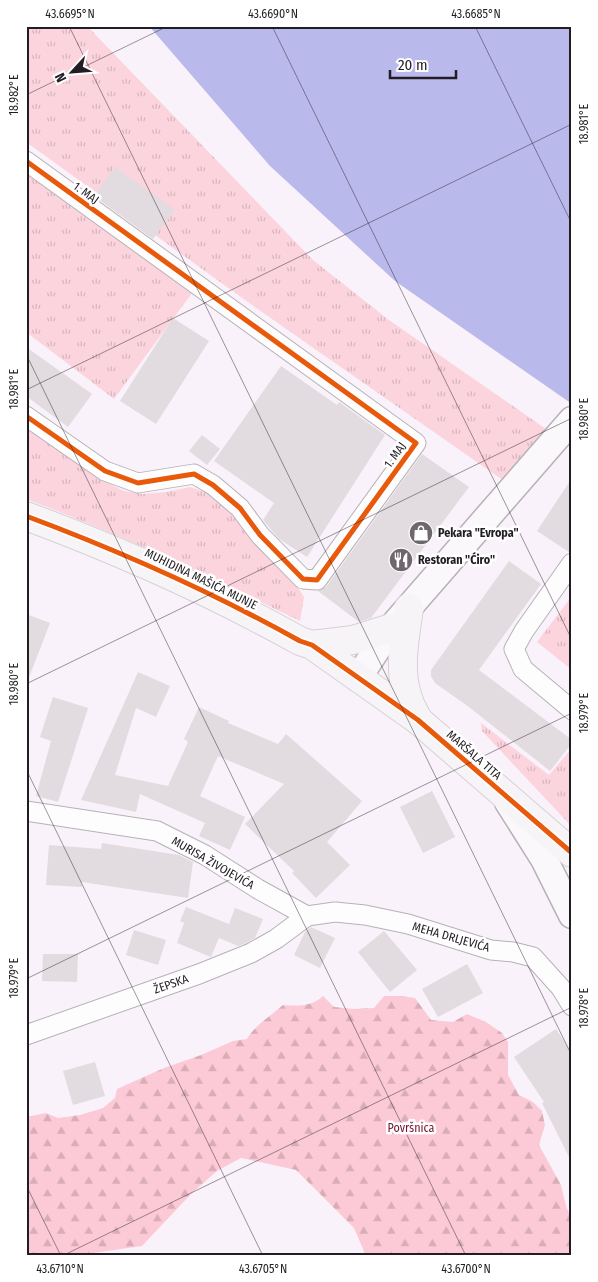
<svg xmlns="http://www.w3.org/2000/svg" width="598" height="1282" font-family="'Fira Sans Condensed',sans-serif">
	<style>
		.grass { fill: url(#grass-tufts) }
		.forest { fill: url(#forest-firs) }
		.water { fill: #bab9ec }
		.building { fill: #e2dbe0 }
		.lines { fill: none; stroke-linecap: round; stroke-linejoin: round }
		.minor-casing { stroke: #b7b1b7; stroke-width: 21 }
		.secondary-casing { stroke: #b7b1b7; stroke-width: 29 }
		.primary-casing { stroke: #d6d1d6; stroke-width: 30 }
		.minor { stroke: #fefdfe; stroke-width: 19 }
		.secondary { stroke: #faf8fb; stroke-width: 26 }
		.primary { stroke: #f6f4f7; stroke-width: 28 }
		.cycleway-casing { stroke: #fff; stroke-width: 8 }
		.cycleway { stroke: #e8590c; stroke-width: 5 }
		.ticks { fill: none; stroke: #221d23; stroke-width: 1; stroke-opacity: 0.45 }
		.labels { text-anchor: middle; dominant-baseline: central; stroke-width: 5; stroke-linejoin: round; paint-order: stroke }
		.street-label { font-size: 12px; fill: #221d23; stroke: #fff }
		.poi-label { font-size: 12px; font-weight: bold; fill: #221d23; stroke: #fff; text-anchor: start }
		.park-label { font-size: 12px; fill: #731433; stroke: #fff }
		.neatline { fill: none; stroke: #221d23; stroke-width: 2 }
		.ticks-label { font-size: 12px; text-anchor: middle; fill: #221d23 }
	</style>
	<defs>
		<pattern id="grass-tufts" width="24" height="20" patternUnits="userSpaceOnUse" patternTransform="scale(1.25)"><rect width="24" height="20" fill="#fcd4de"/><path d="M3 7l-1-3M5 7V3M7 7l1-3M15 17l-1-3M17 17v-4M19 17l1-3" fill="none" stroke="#d8b6be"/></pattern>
		<pattern id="forest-firs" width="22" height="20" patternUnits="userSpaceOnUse" patternTransform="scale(1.25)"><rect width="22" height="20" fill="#fccad6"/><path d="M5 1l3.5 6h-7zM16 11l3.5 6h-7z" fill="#d8adb7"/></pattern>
	</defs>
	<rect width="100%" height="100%" fill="#faf2fa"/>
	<g class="grass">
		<path d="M26,26h61l226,234 76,60 157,109 -42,52 -252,-176 -226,-163z"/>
		<path d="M26,171l169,118 -81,110 -88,-67z"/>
		<path d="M26,425l82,58 16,8 19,3 23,-2 24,-5 21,7 20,13 58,67 15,23 -4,24c-90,-44 -180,-87 -274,-122z"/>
		<path d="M572,596v74l-35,-28z"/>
		<path d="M481,723l68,52 23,-27v79l-90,-96z"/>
	</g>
	<path class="forest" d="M323,996l11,11 20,2 20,-1 10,-12h18l13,2 16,22 22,2 14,-8 19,8 16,11 6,9v33l11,20 14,7 9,9 3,14 -6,20 22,40 5,21 6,14v36h-206l-12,-28 -58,-58 -55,-12 -24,13 -26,23 -49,52 -69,10h-47v-139l20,-4 12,5 22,-3 23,-7 12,-10 2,-9 47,-21 37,-13 32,-14 14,-2c8,-14 24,-23 36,-34 15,1 28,2 40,-9z"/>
	<path class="water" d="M149,26h423v378l-177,-123 -125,-115z"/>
	<g class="building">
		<path d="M115,167l60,43 -22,29 -59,-43z"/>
		<path d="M173,318l36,23 -53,83 -36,-23z"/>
		<path d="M26,347l66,47 -24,33 -42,-31z"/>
		<path d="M281,366l56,39 2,-3 46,33 -78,122 -28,-18 -16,-19 11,-17 -60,-42z"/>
		<path d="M202,435l18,14 -13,16 -18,-14z"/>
		<path d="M422,454l47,33 -98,131 -12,4 -41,-31 8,-4z"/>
		<path d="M572,478v74h-3l-32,-21z"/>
		<path d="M509,561l32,23 -62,86 93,70v3l-22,28 -81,-64 -34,-24 -4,-7v-6z"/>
		<path d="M26,614l24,9 -22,57h-2z"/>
		<path d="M138,672l32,14 -14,31 -20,-9 -21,67 53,11 20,-44 -4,-3 15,-32 30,14 -1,2 50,21 8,-10 76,67 -35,41 23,23 -34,33 -24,-25 2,-2 -49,-47 39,-40 -66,-28 -18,40 45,21 -15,33 -31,-14 6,-13 -65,-29 -4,18 -55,-12z"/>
		<path d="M53,697l35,11 -30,94 -22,-6 15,-55 -11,-4z"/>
		<path d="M432,791l23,46 -32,16 -23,-46z"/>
		<path d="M102,843l77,12 14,7 -5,36 -106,-16v5l-36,-2 3,-40 52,4z"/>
		<path d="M186,907l43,17 6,-16 28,11 -8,19 -9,5 -8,3 -19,-8 -8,19 -34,-14 7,-20 -4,-2z"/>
		<path d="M311,927l24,11 -15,30 -26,-13 11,-23z"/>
		<path d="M134,930l32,10 -8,25 -32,-10z"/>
		<path d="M384,931l33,39 -27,22 -32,-40z"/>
		<path d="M43,954h35l-1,28 -35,-1z"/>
		<path d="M467,964l16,29 -45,24 -16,-28z"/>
		<path d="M556,1029l16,24v110l-30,-60 2,-1 -30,-45z"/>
		<path d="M95,1062l10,34 -32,9 -10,-34z"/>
	</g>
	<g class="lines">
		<g class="minor-casing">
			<g id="minor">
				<path d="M26,161l390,282 -99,137 -14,-1 -43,-44 -20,-27 -27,-23 -19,-11 -56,9 -33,-12 -79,-55"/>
				<path d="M572,563l-48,68 -10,18 9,20 49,41"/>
				<path d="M26,811l131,20 48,24 53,34 49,27"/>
				<path d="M26,1035l173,-61 52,-21 25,-14 31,-23 28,-4 30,3 43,9 83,26 22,2 20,5 28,31 11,18"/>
			</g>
		</g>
		<g class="secondary-casing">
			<g id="secondary">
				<path d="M358,678l33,-50 181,-208"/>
				<path d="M508,802l36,57 28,56"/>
			</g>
		</g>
		<g class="primary-casing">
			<g id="primary">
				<path d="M26,516c94,35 186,76 274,125l12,4 106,75 154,133"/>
				<path d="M409,608c-4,29 -11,62 -1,90 2,8 7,15 10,22"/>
				<path d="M312,645l41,-5 38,-12"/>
			</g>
		</g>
		<use href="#minor" class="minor"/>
		<use href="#secondary" class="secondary"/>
		<use href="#primary" class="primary"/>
		<g class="cycleway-casing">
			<g id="cycleway">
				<path d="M26,161l390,282 -99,137 -14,-1 -43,-44 -20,-27 -27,-23 -19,-11 -56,9 -33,-12 -79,-55"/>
				<path d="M26,516c94,35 186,76 274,125l12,4 106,75 154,133"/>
			</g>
		</g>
		<use href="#cycleway" class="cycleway"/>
	</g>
	<path class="ticks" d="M69,26l503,1030M272,26l300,614M475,26l97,198M26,95l142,-69M26,354l440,902M26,390l546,-266M26,684l546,-266M26,769l237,487M26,979l546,-266M26,1185l35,71M62,1256l510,-249"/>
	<defs>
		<g id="shop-disc" transform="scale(1.25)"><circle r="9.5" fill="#6e686e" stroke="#fff"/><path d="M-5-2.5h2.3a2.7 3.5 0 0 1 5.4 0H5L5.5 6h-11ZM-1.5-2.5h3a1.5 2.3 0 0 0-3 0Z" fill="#fff"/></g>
		<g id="restaurant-disc" transform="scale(1.25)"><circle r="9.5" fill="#6e686e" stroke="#fff"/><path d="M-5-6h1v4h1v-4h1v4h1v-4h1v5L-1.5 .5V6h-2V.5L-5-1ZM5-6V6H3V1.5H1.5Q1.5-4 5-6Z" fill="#fff"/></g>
	</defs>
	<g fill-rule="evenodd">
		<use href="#shop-disc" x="421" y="533"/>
		<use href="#restaurant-disc" x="401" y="560"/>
	</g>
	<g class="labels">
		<g class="street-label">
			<text transform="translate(86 193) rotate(36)">1. MAJ</text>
			<text transform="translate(395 455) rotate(-54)">1. MAJ</text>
			<text transform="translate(201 579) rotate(26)">MUHIDINA MAŠIĆA MUNJE</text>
			<text transform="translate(474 755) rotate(41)">MARŠALA TITA</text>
			<text transform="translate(213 863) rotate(30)">MURISA ŽIVOJEVIĆA</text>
			<text transform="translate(451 937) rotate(16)">MEHA DRLJEVIĆA</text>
			<text transform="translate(171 984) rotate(-19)">ŽEPSKA</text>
		</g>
		<g class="poi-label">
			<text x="438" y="533">Pekara "Evropa"</text>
			<text x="418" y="560">Restoran "Ćiro"</text>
		</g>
		<g class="park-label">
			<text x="411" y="1128">Površnica</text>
		</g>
	</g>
	<rect width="598" height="1282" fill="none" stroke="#ffffff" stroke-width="55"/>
	<g transform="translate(72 72) rotate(244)" stroke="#ffffff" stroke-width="4" paint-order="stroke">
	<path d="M0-4L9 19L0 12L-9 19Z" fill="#221d23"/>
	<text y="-8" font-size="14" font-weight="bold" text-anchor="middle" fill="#221d23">N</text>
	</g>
	<path d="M390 70v8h66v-8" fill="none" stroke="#221d23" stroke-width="2.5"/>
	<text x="398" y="70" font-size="15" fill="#221d23" stroke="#ffffff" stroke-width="4" paint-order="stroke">20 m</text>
	<rect x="28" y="28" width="542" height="1226" class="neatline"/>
	<g class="ticks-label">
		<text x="70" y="18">43.6695°N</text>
		<text x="273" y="18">43.6690°N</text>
		<text x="476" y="18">43.6685°N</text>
		<text transform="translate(14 95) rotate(-90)" y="4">18.982°E</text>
		<text transform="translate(584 124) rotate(-90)" y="4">18.981°E</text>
		<text transform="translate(14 389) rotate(-90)" y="4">18.981°E</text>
		<text transform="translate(584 419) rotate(-90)" y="4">18.980°E</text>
		<text transform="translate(14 684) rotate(-90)" y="4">18.980°E</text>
		<text transform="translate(584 713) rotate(-90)" y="4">18.979°E</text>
		<text transform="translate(14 978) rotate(-90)" y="4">18.979°E</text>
		<text transform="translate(584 1008) rotate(-90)" y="4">18.978°E</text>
		<text x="60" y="1273">43.6710°N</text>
		<text x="263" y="1273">43.6705°N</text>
		<text x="466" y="1273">43.6700°N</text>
	</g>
</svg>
